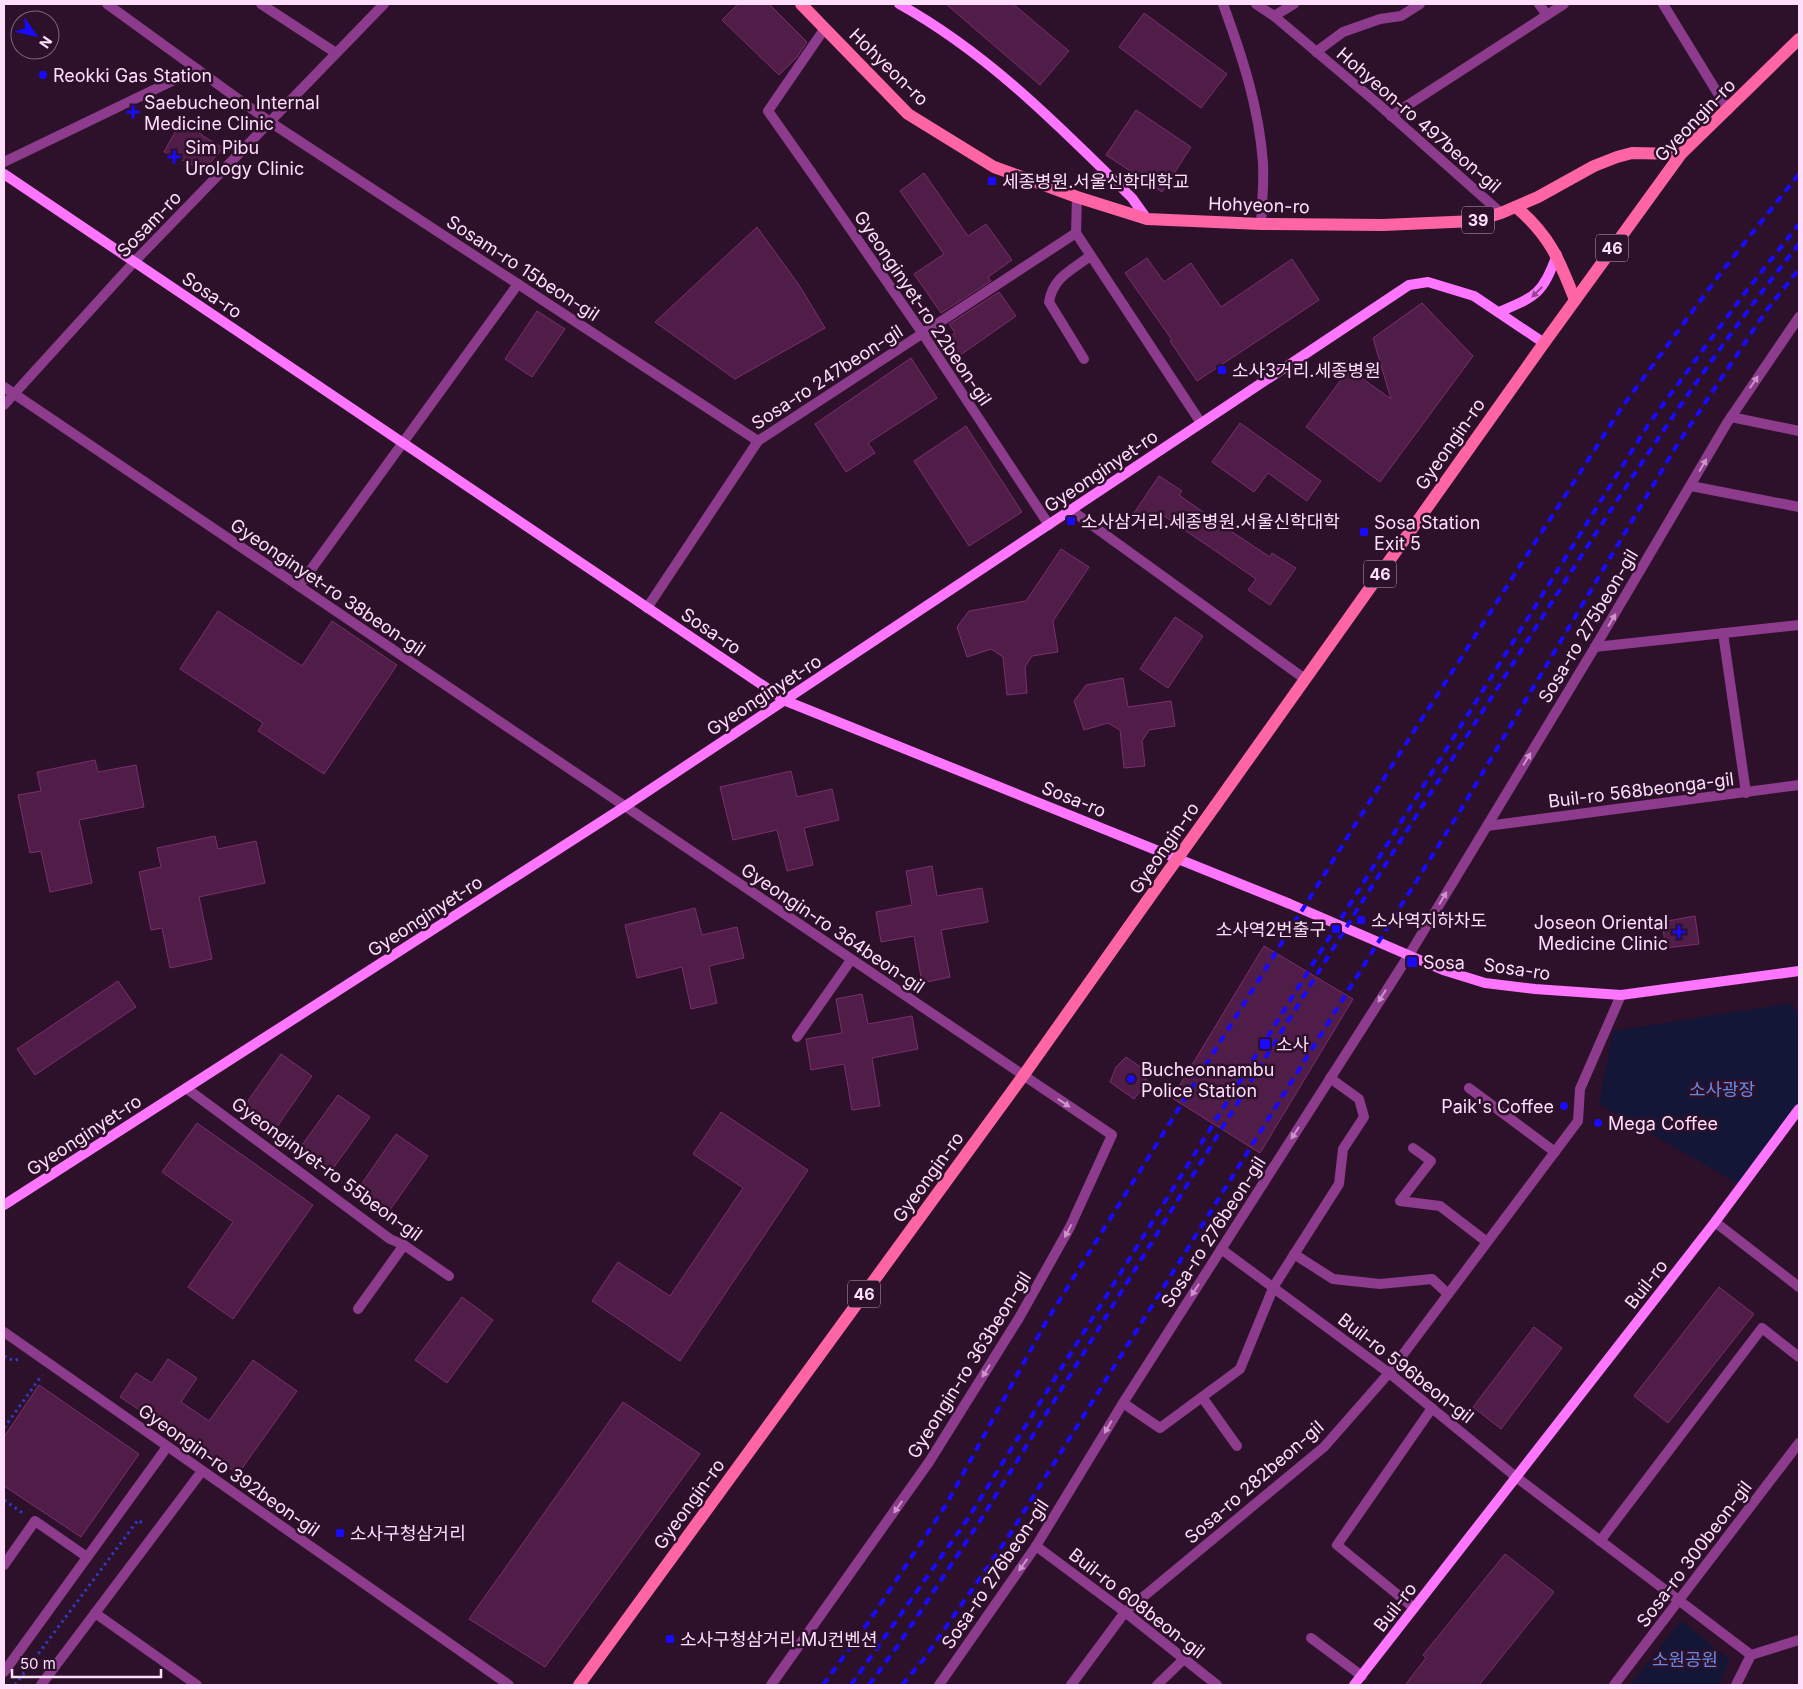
<svg xmlns="http://www.w3.org/2000/svg" width="1803" height="1689" font-family="Inter,'Noto Sans KR',sans-serif">
	<style>
		.green { fill: #141638 }
		.building { fill: #4f1d47; stroke: #7c2e6f }
		.lines { fill: none; stroke-linecap: round; stroke-linejoin: round }
		.path { stroke: #2e3cc3; stroke-width: 3; stroke-dasharray: 2.5 4; stroke-linecap: butt }
		.lane { stroke: #8d3b8d; stroke-width: 10 }
		.street { stroke: #8d3b8d; stroke-width: 10 }
		.secondary { stroke: #fe75ff; stroke-width: 10 }
		.primary { stroke: #ff65a4; stroke-width: 12 }
		.rail { stroke: #190aff; stroke-width: 4; stroke-dasharray: 8 6; stroke-linecap: butt }
		.primary-bridge { stroke: #ff65a4; stroke-width: 12 }
		.oneway { fill: #964394 }
		.oneway2 { fill: #cc95ca }
		.poi-dot { fill: #190aff; stroke: #2d112a; stroke-width: 2 }
		.labels { text-anchor: middle; dominant-baseline: central; stroke-width: 5; stroke-linejoin: round; paint-order: stroke }
		.shield { fill: #2d112a; stroke: #c0a0bd; stroke-width: 1 }
		.shield-label { font-size: 16px; font-weight: bold; fill: #ffdefc }
		.street-label { font-size: 18px; fill: #ffdefc; stroke: #2d112a }
		.poi-label { font-size: 18px; fill: #ffdefc; stroke: #2d112a; text-anchor: start }
		.park-label { font-size: 18px; fill: #6489e4; stroke: #2d112a }
	</style>
	<rect width="100%" height="100%" fill="#2d112a"/>
	<g class="green">
		<path d="M1791,1003l8,12v94l-57,77 -143,-82 14,-73z"/>
		<path d="M1681,1621l49,39 -11,25h-89z"/>
	</g>
	<g class="building">
		<path d="M738,4h31l38,38 -10,15 -18,18 -57,-55z"/>
		<path d="M946,4h67l56,47 -29,34z"/>
		<path d="M1144,13l83,61 -26,34 -82,-61z"/>
		<path d="M1136,110l55,37 -29,45 -56,-37z"/>
		<path d="M183,118l20,18 20,12 -19,22 -40,-18z"/>
		<path d="M924,173l44,63 18,-12 26,36 -24,17 3,4 -50,32 -27,-39 30,-20 -44,-63z"/>
		<path d="M757,227l42,58 26,43 -90,51 -80,-57z"/>
		<path d="M1147,258l17,24 27,-19 30,44 71,-48 27,41 -122,81 -27,-40 2,-1 -47,-67z"/>
		<path d="M999,292l17,24 -60,42 -12,-17 11,-8 -6,-9z"/>
		<path d="M1422,303l51,53 -93,126 -74,-55 43,-58 42,30 -18,-61z"/>
		<path d="M537,311l28,18 -33,48 -27,-18z"/>
		<path d="M911,358l26,40 -69,45 7,10 -29,19 -31,-48z"/>
		<path d="M1240,423l81,58 -14,20 -39,-28 -14,19 -42,-30z"/>
		<path d="M966,426l56,86 -53,34 -55,-85z"/>
		<path d="M1159,476l23,15 -3,4 38,27 53,35 2,-4 24,15 -26,37 -22,-15 8,-11 -39,-27 -53,-36 -7,12 -23,-15z"/>
		<path d="M1061,549l28,18 -36,54 5,31 -26,4 -7,11 2,26 -20,2 -4,-38 -12,-8 -24,8 -10,-30 12,-16 57,-10z"/>
		<path d="M218,611l84,55 30,-45 65,44 -73,109 -66,-43 5,-8 -83,-54z"/>
		<path d="M1175,617l28,19 -35,52 -28,-19z"/>
		<path d="M1123,678l5,29 43,-6 4,25 -26,4 -7,11 3,25 -21,2 -4,-38 -12,-7 -24,7 -10,-29 12,-16z"/>
		<path d="M95,760l3,12 38,-7 8,42 -65,13 13,63 -42,9 -9,-41 -11,2 -12,-58 23,-4 -4,-19z"/>
		<path d="M791,771l6,26 35,-8 7,31 -35,8 9,37 -26,6 -10,-41 -44,10 -13,-53z"/>
		<path d="M215,836l3,13 38,-8 9,42 -66,14 13,62 -42,9 -8,-40 -11,2 -12,-58 22,-5 -4,-19z"/>
		<path d="M932,866l5,30 45,-8 6,34 -47,8 9,47 -28,6 -8,-47 -33,6 -5,-30 36,-7 -6,-34z"/>
		<path d="M695,908l7,27 35,-8 7,31 -35,8 8,37 -26,6 -9,-42 -45,11 -12,-53z"/>
		<path d="M1695,916l4,28 -33,4 -4,-26z"/>
		<path d="M1264,946l89,53 -93,154 -88,-55z"/>
		<path d="M118,981l18,26 -101,68 -18,-26z"/>
		<path d="M862,994l6,30 44,-8 6,33 -46,9 8,48 -28,4 -8,-46 -33,6 -5,-31 36,-6 -6,-34z"/>
		<path d="M281,1054l31,22 -40,58 -32,-22z"/>
		<path d="M1126,1057l23,16 -4,6 3,2 -14,18 -24,-17 6,-15z"/>
		<path d="M338,1095l32,22 -41,57 -32,-22z"/>
		<path d="M721,1112l87,58 -128,191 -88,-60 26,-39 52,34 73,-108 -50,-34z"/>
		<path d="M197,1123l116,82 -80,114 -45,-32 45,-65 -71,-50z"/>
		<path d="M396,1134l32,22 -41,58 -31,-22z"/>
		<path d="M1719,1287l35,27 -86,109 -34,-27z"/>
		<path d="M462,1297l31,23 -46,63 -32,-23z"/>
		<path d="M1534,1327l28,21 -61,81 -28,-22z"/>
		<path d="M168,1359l29,19 -16,24 28,19 44,-61 44,31 -59,83 -59,-42 -2,3 -57,-38 16,-24 16,10z"/>
		<path d="M39,1385l100,69 -58,83 -77,-51v-49z"/>
		<path d="M623,1402l77,52 -155,213 -76,-48z"/>
		<path d="M1505,1554l49,38 -75,93h-74l21,-27 -3,-3z"/>
	</g>
	<g class="lines">
		<g class="path">
			<path d="M4,1356l10,5 4,-2"/>
			<path d="M4,1428l38,-53"/>
			<path d="M4,1500l20,14"/>
			<path d="M15,1685l123,-165 7,5"/>
		</g>
		<g class="lane">
			<path d="M107,4l163,118 488,319"/>
			<path d="M261,4l75,49"/>
			<path d="M4,162l193,-93"/>
			<path d="M811,172l112,162 126,191"/>
			<path d="M1076,233l125,190"/>
			<path d="M1084,359l-35,-57c4,-25 23,-32 41,-46"/>
			<path d="M4,387l1108,748 -42,92 -51,91 -90,144 -158,223"/>
			<path d="M1731,417l68,14"/>
			<path d="M1691,486l108,21"/>
			<path d="M299,586l219,-302"/>
			<path d="M647,608l111,-167 318,-208 1,-36"/>
			<path d="M1723,633l23,160"/>
			<path d="M1595,647l204,-22"/>
			<path d="M1487,826l312,-41"/>
			<path d="M1409,955l186,-308 132,-224 72,-106"/>
			<path d="M797,1037l54,-77"/>
			<path d="M186,1088l204,151 14,6 45,31"/>
			<path d="M1469,1088l86,64"/>
			<path d="M1413,1148l18,13 -31,40 40,5 47,36"/>
			<path d="M1715,1222l84,65"/>
			<path d="M1221,1249l168,124 127,104"/>
			<path d="M1294,1254l39,25 47,5 52,-5 16,15"/>
			<path d="M358,1309l46,-64"/>
			<path d="M1202,1397l35,49"/>
			<path d="M1123,1403l37,25 80,-59 34,-83 65,-102 4,-35 21,-32 -5,-18 -29,-21"/>
			<path d="M1600,1541l162,-213 37,29"/>
			<path d="M1036,1546l89,66 92,73"/>
			<path d="M1414,1608l-77,-63 95,-137"/>
			<path d="M95,1613l102,72"/>
			<path d="M1311,1638l51,38"/>
			<path d="M41,1685l161,-214"/>
			<path d="M1071,1685l54,-73 199,-165 65,-74 189,-252 2,-32 41,-94"/>
			<path d="M1157,1685l27,-26"/>
		</g>
		<g class="street">
			<path d="M1223,4c19,52 36,103 40,159 1,20 -1,41 -2,61"/>
			<path d="M1256,4l18,12 103,87 124,110"/>
			<path d="M1539,4l8,11"/>
			<path d="M1663,4l65,106"/>
			<path d="M1274,16l20,-12"/>
			<path d="M1316,52l27,-20 37,-13 21,-3 19,-12"/>
			<path d="M1391,116l173,-112"/>
			<path d="M811,172l-43,-61 57,-83"/>
			<path d="M4,405l130,-143 250,-258"/>
			<path d="M1071,510l234,169"/>
			<path d="M4,1332l505,353"/>
			<path d="M1516,1477l235,178"/>
			<path d="M4,1565l31,-44 52,36"/>
			<path d="M4,1672l163,-225"/>
			<path d="M939,1685l97,-139 87,-143 286,-448"/>
			<path d="M1614,1685l185,-242"/>
			<path d="M1736,1685l15,-30 48,-15"/>
		</g>
		<g class="secondary">
			<path d="M899,4c90,50 161,123 233,194l15,21"/>
			<path d="M4,174l782,527 504,203 153,66 42,13 50,6 86,6 178,-24"/>
			<path d="M1499,312c38,-16 43,-18 58,-57"/>
			<path d="M4,1205l620,-398 785,-522 19,-3 46,14 70,47"/>
			<path d="M1354,1685l361,-463 84,-113"/>
		</g>
		<g class="primary">
			<path d="M801,4l107,110 86,53 83,30 70,22 114,5 122,1 92,-4 26,-8 37,-16 56,-31 23,-9 15,-4 49,1"/>
			<path d="M1516,207c34,29 43,52 59,93"/>
			<path d="M1215,806l329,-463 137,-189 118,-115"/>
			<path d="M579,1685l444,-609 124,-175"/>
		</g>
		<g class="rail">
			<path d="M823,1685l47,-65 76,-115 100,-183 347,-558 229,-357 98,-133 79,-100"/>
			<path d="M851,1685l116,-165 681,-1095 96,-131 55,-70"/>
			<path d="M869,1685l30,-41 79,-120c169,-272 335,-548 508,-818 100,-157 197,-316 313,-462"/>
			<path d="M902,1685l21,-25 82,-118 455,-731 217,-366 89,-134 33,-42"/>
		</g>
		<path class="primary-bridge" d="M1147,901l68,-95"/>
	</g>
	<defs><path id="oneway-solid" d="M-6-.8H1V-3.2L6.5 0L1 3.2V.8H-6Z" transform="scale(1.25)"/></defs>
	<use class="oneway" href="#oneway-solid" transform="translate(1537 292) rotate(135)"/>
	<g class="oneway2">
		<use href="#oneway-solid" transform="translate(1754 382) rotate(-56)"/>
		<use href="#oneway-solid" transform="translate(1703 465) rotate(-60)"/>
		<use href="#oneway-solid" transform="translate(1612 620) rotate(-59)"/>
		<use href="#oneway-solid" transform="translate(1527 759) rotate(-59)"/>
		<use href="#oneway-solid" transform="translate(1443 898) rotate(-59)"/>
		<use href="#oneway-solid" transform="translate(1382 996) rotate(122)"/>
		<use href="#oneway-solid" transform="translate(1064 1103) rotate(34)"/>
		<use href="#oneway-solid" transform="translate(1295 1133) rotate(123)"/>
		<use href="#oneway-solid" transform="translate(1068 1231) rotate(118)"/>
		<use href="#oneway-solid" transform="translate(1195 1290) rotate(123)"/>
		<use href="#oneway-solid" transform="translate(986 1371) rotate(122)"/>
		<use href="#oneway-solid" transform="translate(1108 1427) rotate(121)"/>
		<use href="#oneway-solid" transform="translate(898 1507) rotate(125)"/>
		<use href="#oneway-solid" transform="translate(1023 1565) rotate(125)"/>
	</g>
	<g class="poi-dot">
		<circle cx="43" cy="75" r="5"/>
		<path d="M130.5 104.5h5v5h5v5h-5v5h-5v-5h-5v-5h5z"/>
		<path d="M171.5 149.5h5v5h5v5h-5v5h-5v-5h-5v-5h5z"/>
		<rect x="987" y="176" width="10" height="10" rx="2.5"/>
		<rect x="1217" y="365" width="10" height="10" rx="2.5"/>
		<rect x="1066" y="516" width="10" height="10" rx="2.5"/>
		<rect x="1359" y="527" width="10" height="10" rx="2.5"/>
		<rect x="1356" y="915" width="10" height="10" rx="2.5"/>
		<rect x="1331" y="924" width="10" height="10" rx="2.5"/>
		<path d="M1676.5 924.5h5v5h5v5h-5v5h-5v-5h-5v-5h5z"/>
		<rect x="1406" y="956" width="12" height="12" rx="2.5"/>
		<rect x="1259" y="1038" width="12" height="12" rx="2.5"/>
		<circle cx="1131" cy="1079" r="5"/>
		<circle cx="1564" cy="1106" r="5"/>
		<circle cx="1598" cy="1123" r="5"/>
		<rect x="335" y="1528" width="10" height="10" rx="2.5"/>
		<rect x="665" y="1634" width="10" height="10" rx="2.5"/>
	</g>
	<g class="labels">
		<g class="shield">
			<rect x="1462" y="206.5" width="32" height="27" rx="4"/>
			<rect x="1596" y="234.5" width="32" height="27" rx="4"/>
			<rect x="1364" y="560.5" width="32" height="27" rx="4"/>
			<rect x="848" y="1280.5" width="32" height="27" rx="4"/>
		</g>
		<g class="shield-label">
			<text x="1478" y="220">39</text>
			<text x="1612" y="248">46</text>
			<text x="1380" y="574">46</text>
			<text x="864" y="1294">46</text>
		</g>
		<g class="street-label">
			<text transform="translate(889 67) rotate(44)">Hohyeon-ro</text>
			<text transform="translate(1419 120) rotate(41)">Hohyeon-ro 497beon-gil</text>
			<text transform="translate(1695 120) rotate(-46)">Gyeongin-ro</text>
			<text transform="translate(1259 205) rotate(2)">Hohyeon-ro</text>
			<text transform="translate(149 224) rotate(-46)">Sosam-ro</text>
			<text transform="translate(523 268) rotate(33)">Sosam-ro 15beon-gil</text>
			<text transform="translate(212 295) rotate(34)">Sosa-ro</text>
			<text transform="translate(923 308) rotate(56)">Gyeonginyet-ro 22beon-gil</text>
			<text transform="translate(827 377) rotate(-33)">Sosa-ro 247beon-gil</text>
			<text transform="translate(1450 444) rotate(-55)">Gyeongin-ro</text>
			<text transform="translate(1101 471) rotate(-34)">Gyeonginyet-ro</text>
			<text transform="translate(328 587) rotate(34)">Gyeonginyet-ro 38beon-gil</text>
			<text transform="translate(1588 626) rotate(-59)">Sosa-ro 275beon-gil</text>
			<text transform="translate(711 631) rotate(34)">Sosa-ro</text>
			<text transform="translate(764 695) rotate(-33)">Gyeonginyet-ro</text>
			<text transform="translate(1641 790) rotate(-7)">Buil-ro 568beonga-gil</text>
			<text transform="translate(1074 799) rotate(22)">Sosa-ro</text>
			<text transform="translate(1164 848) rotate(-55)">Gyeongin-ro</text>
			<text transform="translate(425 916) rotate(-33)">Gyeonginyet-ro</text>
			<text transform="translate(833 928) rotate(34)">Gyeongin-ro 364beon-gil</text>
			<text transform="translate(1517 969) rotate(8)">Sosa-ro</text>
			<text transform="translate(84 1135) rotate(-33)">Gyeonginyet-ro</text>
			<text transform="translate(327 1169) rotate(36)">Gyeonginyet-ro 55beon-gil</text>
			<text transform="translate(928 1177) rotate(-54)">Gyeongin-ro</text>
			<text transform="translate(1213 1232) rotate(-57)">Sosa-ro 276beon-gil</text>
			<text transform="translate(1646 1284) rotate(-52)">Buil-ro</text>
			<text transform="translate(969 1365) rotate(-58)">Gyeongin-ro 363beon-gil</text>
			<text transform="translate(1406 1368) rotate(38)">Buil-ro 596beon-gil</text>
			<text transform="translate(229 1470) rotate(35)">Gyeongin-ro 392beon-gil</text>
			<text transform="translate(1254 1482) rotate(-41)">Sosa-ro 282beon-gil</text>
			<text transform="translate(689 1504) rotate(-54)">Gyeongin-ro</text>
			<text transform="translate(1694 1554) rotate(-53)">Sosa-ro 300beon-gil</text>
			<text transform="translate(995 1574) rotate(-56)">Sosa-ro 276beon-gil</text>
			<text transform="translate(1137 1603) rotate(38)">Buil-ro 608beon-gil</text>
			<text transform="translate(1395 1607) rotate(-52)">Buil-ro</text>
		</g>
		<g class="poi-label">
			<text x="53" y="75">Reokki Gas Station</text>
			<text x="144" y="102">Saebucheon Internal<tspan x="144" dy="21">Medicine Clinic</tspan></text>
			<text x="185" y="147">Sim Pibu<tspan x="185" dy="21">Urology Clinic</tspan></text>
			<text x="1002" y="181">세종병원.서울신학대학교</text>
			<text x="1232" y="370">소사3거리.세종병원</text>
			<text x="1081" y="521">소사삼거리.세종병원.서울신학대학</text>
			<text x="1374" y="522">Sosa Station<tspan x="1374" dy="21">Exit 5</tspan></text>
			<text x="1371" y="920">소사역지하차도</text>
			<text x="1668" y="922" text-anchor="end">Joseon Oriental<tspan x="1668" dy="21">Medicine Clinic</tspan></text>
			<text x="1326" y="929" text-anchor="end">소사역2번출구</text>
			<text x="1423" y="962">Sosa</text>
			<text x="1276" y="1044">소사</text>
			<text x="1141" y="1069">Bucheonnambu<tspan x="1141" dy="21">Police Station</tspan></text>
			<text x="1554" y="1106" text-anchor="end">Paik's Coffee</text>
			<text x="1608" y="1123">Mega Coffee</text>
			<text x="350" y="1533">소사구청삼거리</text>
			<text x="680" y="1639">소사구청삼거리.MJ컨벤션</text>
		</g>
		<g class="park-label">
			<text x="1722" y="1089">소사광장</text>
			<text x="1685" y="1659">소원공원</text>
		</g>
	</g>
	<rect width="1803" height="1689" fill="none" stroke="#ffdefc" stroke-width="10"/>
	<g transform="translate(35 35) rotate(124)"><circle r="24" fill="#2d112a" stroke="#81637e"/>
	<path d="M0-4L9 19L0 12L-9 19Z" fill="#190aff"/>
	<text y="-8" font-size="14" font-weight="bold" text-anchor="middle" fill="#ffdefc">N</text>
	</g>
	<path d="M12 1669v8h149v-8" fill="none" stroke="#ffdefc" stroke-width="2.5"/>
	<text x="20" y="1669" font-size="15" fill="#ffdefc" stroke="#2d112a" stroke-width="4" paint-order="stroke">50 m</text>
</svg>
